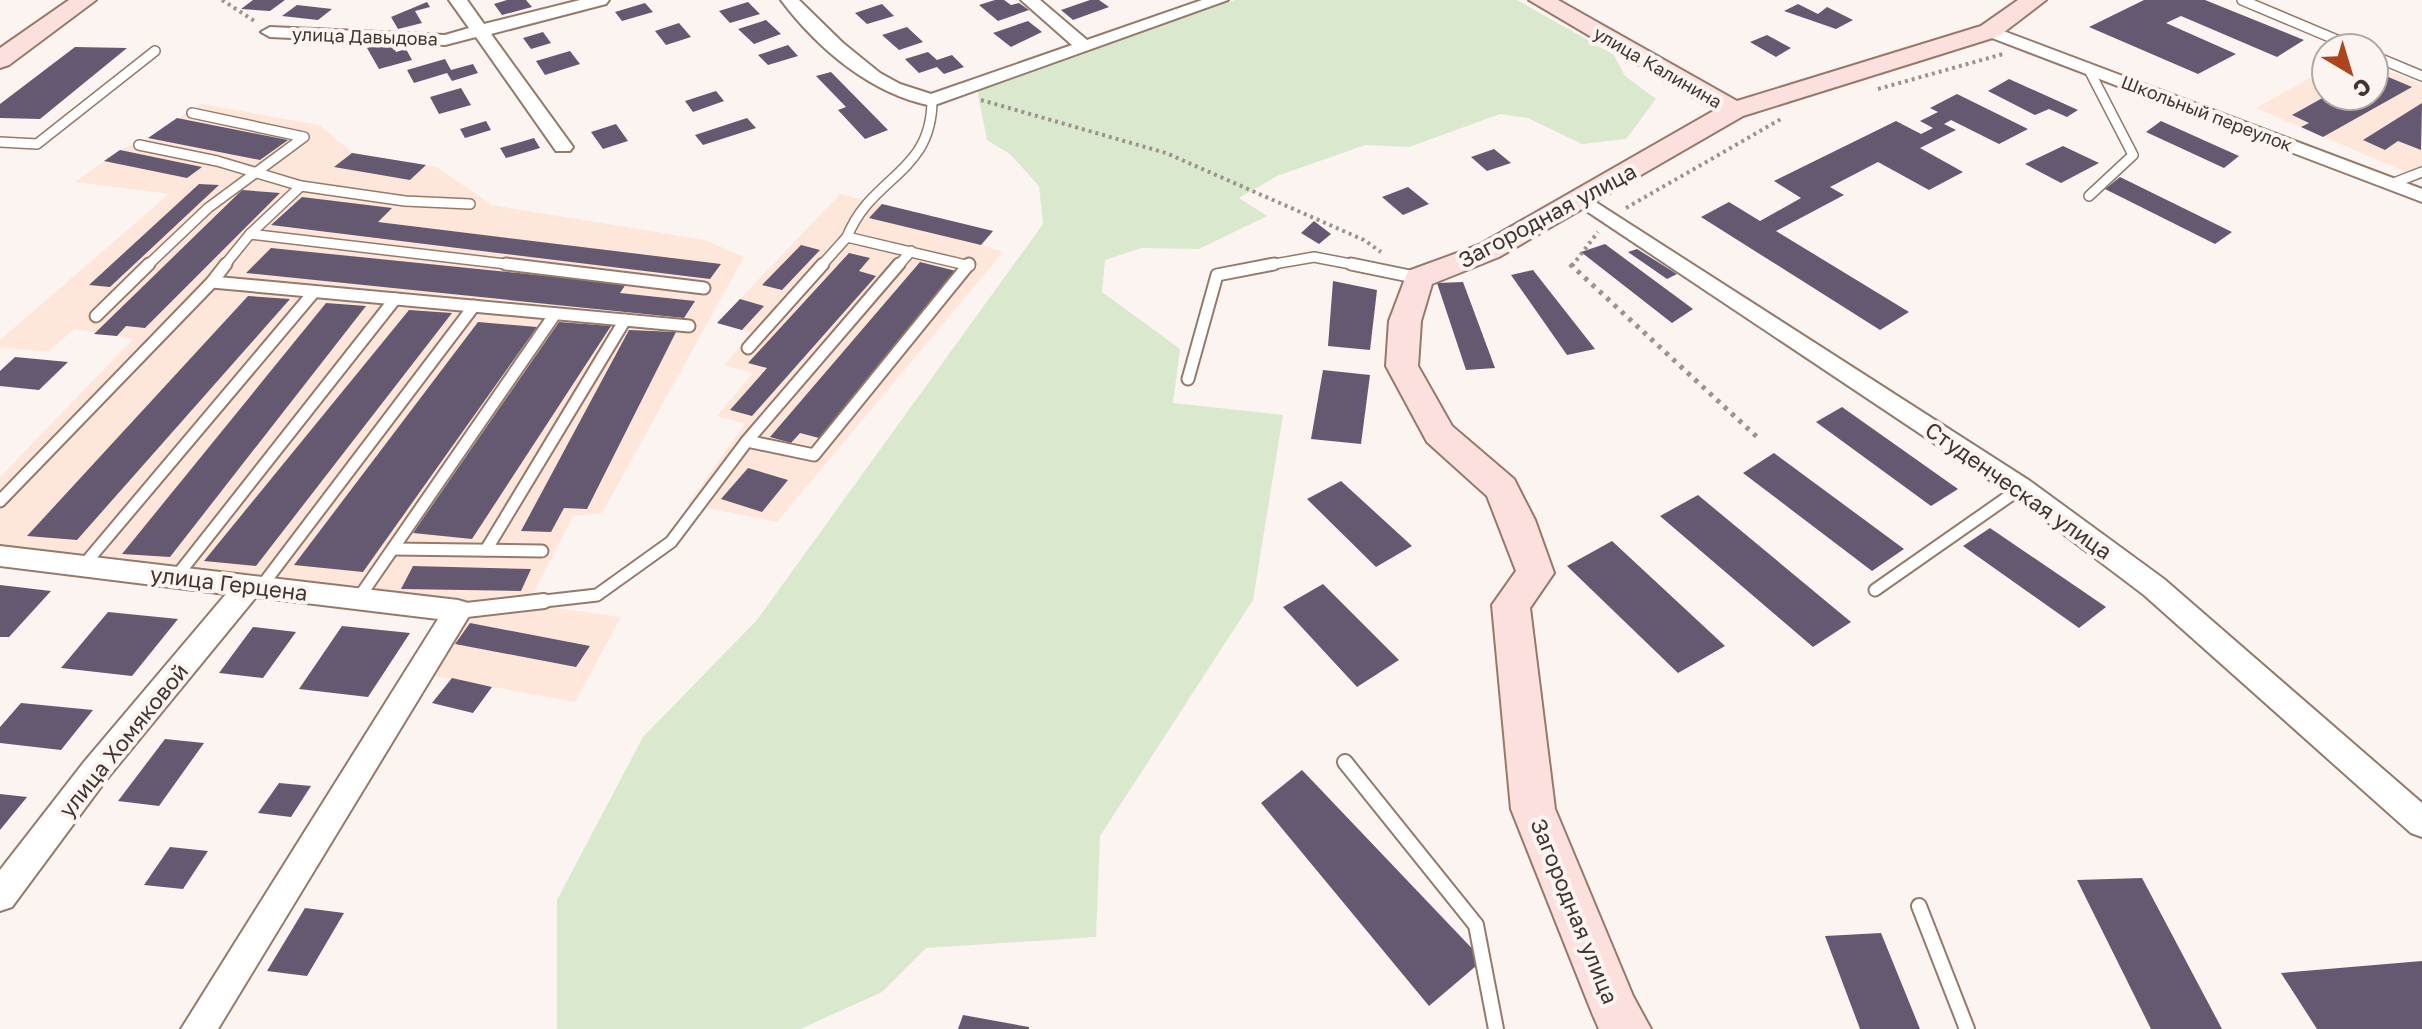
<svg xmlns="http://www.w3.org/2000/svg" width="2422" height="1029" font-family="'Golos Text',sans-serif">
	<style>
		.industrial { fill: #fee6db }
		.green { fill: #dae8ce }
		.building { fill: #655971 }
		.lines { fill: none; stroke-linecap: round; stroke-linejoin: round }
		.lane-far2-casing { stroke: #957a6b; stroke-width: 12 }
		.lane-far1-casing { stroke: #957a6b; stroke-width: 15 }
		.lane-casing { stroke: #957a6b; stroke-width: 18 }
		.street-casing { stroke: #957a6b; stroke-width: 4 }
		.secondary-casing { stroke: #957a6b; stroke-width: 4 }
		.path-far1 { stroke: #9c938e; stroke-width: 4; stroke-dasharray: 3 4; stroke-linecap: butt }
		.path { stroke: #9c938e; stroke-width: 5; stroke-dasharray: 4 6; stroke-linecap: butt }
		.lane-far2 { stroke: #fff; stroke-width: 9 }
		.lane-far1 { stroke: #fff; stroke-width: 11 }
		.lane { stroke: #fff; stroke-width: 14 }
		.street { fill: #fff; fill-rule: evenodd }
		.secondary { fill: #fce0de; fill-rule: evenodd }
		.labels { text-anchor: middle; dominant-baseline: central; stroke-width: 8; stroke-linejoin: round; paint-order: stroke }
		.far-street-label { font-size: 18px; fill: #41352f; stroke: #fbf4f1 }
		.street-label { font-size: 22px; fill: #41352f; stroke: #fbf4f1 }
	</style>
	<rect width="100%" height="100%" fill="#fbf4f1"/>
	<g class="industrial">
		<path d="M2374,65l48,19v95l-166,-71 70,-39v27h48z"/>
		<path d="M201,104l118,21 33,27 86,16 54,37 213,35 39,17 -142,256 -29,3 -45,88 93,13 -46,85 -147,-27 44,-71 -472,-54v-73l133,-138 -59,-10 -26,23 -48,-5v-7l169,-146 -94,-12 45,-32 28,-12z"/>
		<path d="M840,194l153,37 -11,14 21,7 -226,270 -89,-18 57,-80 -28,-8 36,-43 -29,-8 27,-32 -34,-10z"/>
	</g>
	<path class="green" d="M1235,0h282l97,55 11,21 31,23 -30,40 -44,5 -54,-26 -28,-4 -91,33 -44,-2 -88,31 -38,22 28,18 -68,33 -58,-1 -36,12 -3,32 78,57 -7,54 110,12 -30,185 -153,236 -4,101 -170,11 -44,44 -82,37h-243v-129l86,-163 114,-117 286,-396 -4,-38 -29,-32 -23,-14 -10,-51z"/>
	<g class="building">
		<path d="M253,0h32l-15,11 -29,-2z"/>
		<path d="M507,0h19l6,7 -30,8 -8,-11z"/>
		<path d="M995,0h9l7,5 8,-2 10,7 -31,11 -19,-16z"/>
		<path d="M1090,0h9l10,7 -36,13 -12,-10z"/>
		<path d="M2144,0h61l99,40 -27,17 -96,-41 -15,7 70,31 -38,20 -109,-47z"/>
		<path d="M427,2l3,5 -15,4 7,12 -24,6 -7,-12z"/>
		<path d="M748,2l12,12 -30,9 -11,-12z"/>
		<path d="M645,3l8,9 -31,9 -7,-9z"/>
		<path d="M882,4l12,12 -27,8 -12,-11z"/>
		<path d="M1798,4l20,10 9,-7 26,13 -17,9 -52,-18z"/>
		<path d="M297,5l35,4 -14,11 -36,-4z"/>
		<path d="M766,20l15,14 -27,10 -16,-15z"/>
		<path d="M1028,21l14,11 -31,15 -18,-14z"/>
		<path d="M679,23l12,14 -25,8 -11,-14z"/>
		<path d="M907,27l16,15 -24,8 -17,-15z"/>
		<path d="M543,32l8,11 -20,6 -8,-11z"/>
		<path d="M1767,35l24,13 -15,9 -26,-15z"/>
		<path d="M390,41l6,11 10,-3 6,11 -33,9 -12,-21z"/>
		<path d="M788,45l10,11 -30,9 -10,-10z"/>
		<path d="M75,47l52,1 -87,71 -40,-1v-14z"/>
		<path d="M570,51l10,13 -35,11 -9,-14z"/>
		<path d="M928,52l9,8 15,-5 12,12 -20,7 -7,-7 -18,6 -14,-14z"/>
		<path d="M445,59l6,11 22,-6 5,9 -26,8 -5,-8 -33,10 -7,-13z"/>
		<path d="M2374,71l38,16 -89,50 -22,-10 8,-4 -17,-8 34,-19h48z"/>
		<path d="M831,72l57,58 -23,9 -27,-29 8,-3 -30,-31z"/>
		<path d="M2009,79l69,31 -11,7 -18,-8 -14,6 -47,-24z"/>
		<path d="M461,88l10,17 -32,9 -9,-17z"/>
		<path d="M716,91l8,10 -31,11 -8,-11z"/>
		<path d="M1957,94l71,35 -29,15 -48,-24 -7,4 12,6 -36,18 43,24 -34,18 -51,-28 -48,25 14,8 -68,36 133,81 -29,18 -179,-113 28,-15 31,19 41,-23 -27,-17 122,-60 25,13 12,-6 -13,-7 18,-9 -8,-4z"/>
		<path d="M2422,103l-1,47 -23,-9 -13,9 -22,-10z"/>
		<path d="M177,118l111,22 -28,20 -112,-22z"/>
		<path d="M747,118l9,10 -53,17 -8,-10z"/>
		<path d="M486,121l5,9 -26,8 -5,-9z"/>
		<path d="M2161,121l78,35 -15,12 -78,-36z"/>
		<path d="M616,124l12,17 -25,8 -12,-17z"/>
		<path d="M534,138l6,10 -34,10 -6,-10z"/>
		<path d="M2063,146l36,17 -38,20 -36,-19z"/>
		<path d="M1494,149l17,14 -24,8 -16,-14z"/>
		<path d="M120,150l82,17 -15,11 -83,-17z"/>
		<path d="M352,153l74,12 -16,15 -76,-13z"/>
		<path d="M2120,177l112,55 -17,12 -110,-55z"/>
		<path d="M199,184l20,1 -109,102 -21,-2z"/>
		<path d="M1408,187l21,17 -26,11 -21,-18z"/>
		<path d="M242,190l38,3 -135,135 -19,-2 -9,10 -23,-2z"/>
		<path d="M302,197l90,11 -14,14 343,42 -11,15 -439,-54z"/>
		<path d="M882,204l111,27 -12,14 -112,-27z"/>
		<path d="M1314,221l17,13 -12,10 -18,-11z"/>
		<path d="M1605,244l88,65 -21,14 -91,-71z"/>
		<path d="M801,245l19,5 -38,40 -20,-5z"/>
		<path d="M271,248l355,36 -6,9 75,8 -11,17 -438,-45z"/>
		<path d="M1637,249l40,25 -10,5 -39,-27z"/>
		<path d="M849,253l21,5 -11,13 17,5 -124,140 -22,-6 37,-42 -19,-5z"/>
		<path d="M920,262l36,9 -137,167 -19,-5 -9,10 -21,-6z"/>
		<path d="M1533,270l62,79 -28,6 -56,-80z"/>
		<path d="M1333,281l44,9 -7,60 -42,-4z"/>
		<path d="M1463,282l32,86 -29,2 -29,-87z"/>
		<path d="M248,296l42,3 -213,241 -50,-4z"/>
		<path d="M740,299l24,7 -22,24 -25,-7z"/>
		<path d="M326,303l40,3 -196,251 -48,-3z"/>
		<path d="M409,310l43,3 -196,253 -52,-5z"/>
		<path d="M478,322l59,5 -174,245 -69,-7z"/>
		<path d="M559,322l52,4 -139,213 -59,-6z"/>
		<path d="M629,330l47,2 -89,177 -23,-1 -13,24 -30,-1z"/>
		<path d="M15,357l53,5 -29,28 -39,-4v-15z"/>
		<path d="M1323,370l47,5 -9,69 -50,-5z"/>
		<path d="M1842,407l116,82 -27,17 -115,-84z"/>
		<path d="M1774,453l130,96 -32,22 -129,-98z"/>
		<path d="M748,468l40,12 -26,32 -41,-13z"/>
		<path d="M1341,481l71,65 -36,21 -69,-68z"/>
		<path d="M1698,495l153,127 -38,25 -153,-131z"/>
		<path d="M1990,528l116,79 -27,21 -116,-82z"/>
		<path d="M1612,541l113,105 -47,27 -111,-107z"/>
		<path d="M413,566l118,3 -10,22 -120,-2z"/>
		<path d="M1323,584l76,76 -42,27 -74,-80z"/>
		<path d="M0,585l51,6 -42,46h-9z"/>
		<path d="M108,612l70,7 -46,57 -71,-8z"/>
		<path d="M470,623l120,23 -14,21 -121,-23z"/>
		<path d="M342,626l68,7 -42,64 -69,-8z"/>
		<path d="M253,627l43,5 -33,46 -44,-5z"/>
		<path d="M452,678l40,9 -19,26 -41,-10z"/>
		<path d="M21,703l72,7 -32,40 -61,-7v-16z"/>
		<path d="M165,739l39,4 -45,63 -41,-5z"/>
		<path d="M1302,770l181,190 -54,46 -168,-203z"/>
		<path d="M279,783l32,3 -20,31 -33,-4z"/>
		<path d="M0,794l27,3 -27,33z"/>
		<path d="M170,847l38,4 -25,38 -39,-4z"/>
		<path d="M2142,878l80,151h-71l-74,-149z"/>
		<path d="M305,908l39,5 -37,63 -40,-5z"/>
		<path d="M1881,933l39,96h-60l-35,-93z"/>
		<path d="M2422,961v68h-105l-36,-56z"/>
		<path d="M963,1015l66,12v2h-71z"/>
	</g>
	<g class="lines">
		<g class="lane-far2-casing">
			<g id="lane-far2">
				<path d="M2242,0l114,48"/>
				<path d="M2374,56l48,20"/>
				<path d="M2088,68l45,87 -44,41"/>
				<path d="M0,142l37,2 118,-93"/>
				<path d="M139,145l78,16 84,25"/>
				<path d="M2391,184l31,-12"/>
				<path d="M250,234l51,-48 104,15 65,3"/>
				<path d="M847,237c25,-62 85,-63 85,-137"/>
				<path d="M147,266l61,-58 96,-71 -112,-24"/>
				<path d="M224,266l26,-32 273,32"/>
				<path d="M821,266l26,-29 123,29"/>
				<path d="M898,266l13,-15"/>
				<path d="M1263,266l51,-9 47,9"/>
			</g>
		</g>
		<g class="lane-far1-casing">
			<g id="lane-far1">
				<path d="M506,264l198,24"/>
				<path d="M1351,264l68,14"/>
				<path d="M212,282l14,-18"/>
				<path d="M96,316l53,-52"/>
				<path d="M748,348l75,-84"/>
				<path d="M1188,379l29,-104 57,-11"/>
				<path d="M747,441l67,14 155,-191"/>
				<path d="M0,501l212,-219 477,44"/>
				<path d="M393,549l149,2"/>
				<path d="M486,550l139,-230"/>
				<path d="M83,566l231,-274"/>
				<path d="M176,577l219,-278"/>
				<path d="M261,587l213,-281"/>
				<path d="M1875,590l146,-102"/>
				<path d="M358,599l197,-285"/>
				<path d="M527,603l70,-8 74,-53 76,-101 152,-177"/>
			</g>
		</g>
		<g class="lane-casing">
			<g id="lane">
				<path d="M458,611l86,-10"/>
				<path d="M1345,762l131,163 20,104"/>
				<path d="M1919,906l48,123"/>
			</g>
		</g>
		<g class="street-casing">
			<g id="street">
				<path d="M449,0h18l17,24 96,-24h29l-3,4 -115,30 82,113 -3,4h-14l-80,-114 -31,8 -175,-8 -9,-5 9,-5 175,8 24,-7z"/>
				<path d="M781,0h18l44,43 37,30 20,11 31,10 141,-49 -51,-45h19l47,40 115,-40h26l-296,106c-61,-12 -114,-57 -151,-106z"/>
				<path d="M1990,26l432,163v13l-438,-167v-8z"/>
				<path d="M1583,194l447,287 134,98 258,224v34l-11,-4 -267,-238 -132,-100 -436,-291 -3,-4 3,-4z"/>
				<path d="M0,546l458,54 10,3 4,8 -254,418h-37l257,-410 -182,-22 -150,183 -94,127 -12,4v-41l84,-108 142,-168 -226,-28z"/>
			</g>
		</g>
		<g class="secondary-casing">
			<g id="secondary">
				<path d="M69,0h27l-87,65 -9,3v-20z"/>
				<path d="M1529,0h29l179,101 244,-75 37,-26h28l-47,36 -256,80 -244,141 -67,27 -11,37 -3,45 34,60 62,53 21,41 19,53 -24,35 25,201 78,187 18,33h-52l-7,-16 -81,-204 -19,-204 24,-34 -29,-75 -60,-54 -41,-76 3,-45 19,-50 71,-26 236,-135z"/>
			</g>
		</g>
		<g class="path-far1">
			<path d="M222,0l34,22"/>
			<path d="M1878,89l125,-35"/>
			<path d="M981,100l185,53 198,87 17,12"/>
			<path d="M1626,208l155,-89"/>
			<path d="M1572,266l26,-34"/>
		</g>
		<path class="path" d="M1570,264l187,173"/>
		<use href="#lane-far2" class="lane-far2"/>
		<use href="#lane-far1" class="lane-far1"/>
		<use href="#lane" class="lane"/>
		<use href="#street" class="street"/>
		<use href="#secondary" class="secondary"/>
	</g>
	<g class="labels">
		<g class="far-street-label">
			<text transform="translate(365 36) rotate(2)">улица Давыдова</text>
			<text transform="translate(1658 67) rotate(30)">улица Калинина</text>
			<text transform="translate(2207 113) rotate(21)">Школьный переулок</text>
		</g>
		<g class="street-label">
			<text transform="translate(1547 215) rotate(-28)">Загородная улица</text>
			<text transform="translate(2019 490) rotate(35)">Студенческая улица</text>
			<text transform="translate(229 583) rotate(7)">улица Герцена</text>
			<text transform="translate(123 740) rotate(-51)">улица Хомяковой</text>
			<text transform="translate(1575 911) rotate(68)">Загородная улица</text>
		</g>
	</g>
	<g transform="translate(2350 72) rotate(142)"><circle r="38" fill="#fbf4f1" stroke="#b1a8a3" stroke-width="2"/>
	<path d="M0-6L14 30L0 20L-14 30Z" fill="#ac451e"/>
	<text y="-12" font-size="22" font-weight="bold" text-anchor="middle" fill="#41352f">С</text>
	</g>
</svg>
